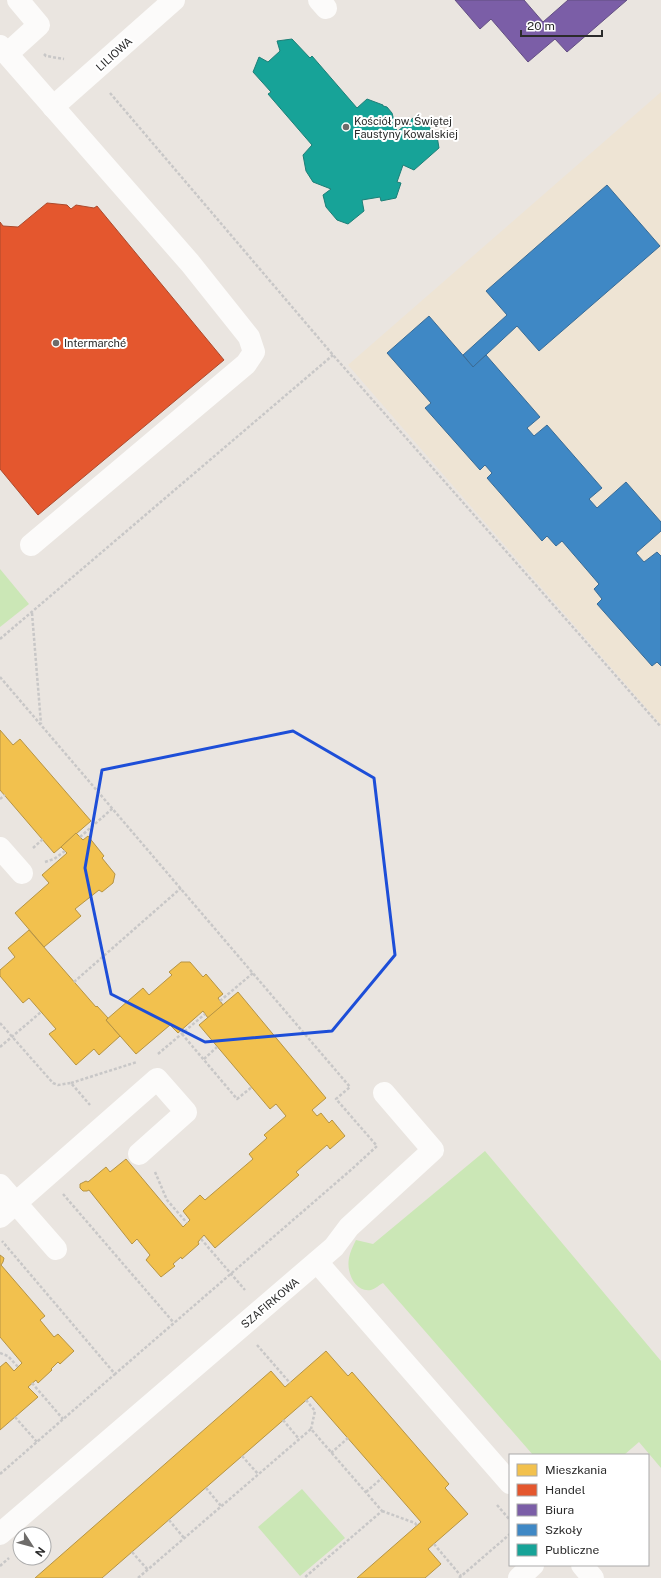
<svg xmlns="http://www.w3.org/2000/svg" width="661" height="1578" font-family="'Public Sans',sans-serif">
	<style>
		.education { fill: #eee4d4 }
		.green { fill: #cbe7b6 }
		.homes { fill: #f2c14e; stroke: #b69444 }
		.shops { fill: #e4572e; stroke: #ac4a2d }
		.offices { fill: #7b5ea7; stroke: #634f82 }
		.schools { fill: #3f88c5; stroke: #396c97 }
		.public { fill: #17a398; stroke: #1d7f77 }
		.lines { fill: none; stroke-linecap: round; stroke-linejoin: round }
		.path { stroke: #c8c7c7; stroke-width: 2.5; stroke-dasharray: 3 2; stroke-linecap: butt }
		.minor { stroke: #fcfbfa; stroke-width: 22 }
		.marked { fill: none; stroke: #1d4ed8; stroke-width: 3; stroke-linejoin: round }
		.poi-dot { fill: #6e6c6a; stroke: #fff; stroke-width: 1.5 }
		.labels { text-anchor: middle; dominant-baseline: central; stroke-width: 4; stroke-linejoin: round; paint-order: stroke }
		.street-label { font-size: 11px; fill: #2b2b2b; stroke: #fff }
		.poi-label { font-size: 11px; fill: #2b2b2b; stroke: #fff; text-anchor: start }
	</style>
	<rect width="100%" height="100%" fill="#eae5e0"/>
	<path class="education" d="M661,92v633l-313,-360z"/>
	<g class="green">
		<path d="M0,569l29,35 -29,23z"/>
		<path d="M485,1151l176,210v107l-22,-26 -15,13h-91l-150,-172c-4,2 -8,6 -12,7 -16,3 -25,-18 -22,-32 1,-6 4,-12 7,-18l17,4z"/>
		<path d="M302,1489l43,49 -45,38 -42,-49z"/>
	</g>
	<g class="homes">
		<path d="M0,730l13,15 7,-6 71,82 -37,32 -54,-63z"/>
		<path d="M76,833l7,7 5,-4 16,20 -2,2 13,16 -2,9 -11,9 -3,-2 -24,19 6,7 -37,31 -29,-34 34,-30 -7,-8 25,-22 -6,-6z"/>
		<path d="M29,930l67,77 1,-1 11,12 -2,2 14,16 -21,19 -5,-6 -18,16 -27,-31 7,-5 -27,-31 -6,5 -23,-27v-6l15,-13 -7,-9z"/>
		<path d="M181,962h9l13,15 3,-3 17,20 -5,4 5,7 -15,13 -5,-7 -25,22 -8,-8 -34,29 -30,-34 37,-32 6,7 23,-20 -3,-3z"/>
		<path d="M238,992l88,106 -14,12 5,6 4,-3 8,10 3,-3 13,16 -15,13 -3,-4 -31,27 3,3 -84,73 -11,-13 -6,7 1,2 -17,15 -1,-2 -8,7 2,2 -14,11 -15,-17 4,-5 -13,-16 -5,5 -43,-54 -2,1h-4l-3,-3v-4l6,-3 2,1 18,-15 4,5 16,-13 57,68 7,-7 -7,-9 17,-16 5,5 48,-41 -4,-5 18,-16 -3,-3 22,-19 -10,-12 -6,5 -71,-84z"/>
		<path d="M0,1255l4,3 -1,4 -2,3 44,51 -5,4 14,17 4,-3 16,17 -14,13 -2,-2 -7,7 1,1 -14,13 -2,-3 -8,7 10,10 -38,33v-63l6,-5 8,9 8,-8 -22,-26z"/>
		<path d="M326,1351l22,25 4,-4 97,112 -4,4 23,26 -40,35 13,15 -16,14h-68l64,-56 -110,-126 -209,182h-67l236,-207 14,16z"/>
	</g>
	<path class="shops" d="M47,203l20,2 4,4 5,-4 18,3 3,-2 127,154 -186,155 -38,-46v-247l3,4 15,1z"/>
	<path class="offices" d="M455,0h69l19,22 25,-22h59l-60,52 -12,-13 -27,23 -37,-43 -11,10z"/>
	<g class="schools">
		<path d="M607,185l53,61 -121,105 -22,-25 -44,41 -10,-12 44,-40 -21,-24z"/>
		<path d="M429,316l44,51 13,-12 54,62 -13,11 7,8 13,-11 55,63 -13,11 8,9 29,-26 35,40v9l-25,22 8,9 13,-10 4,4v110l-4,-4 -5,4 -55,-62 5,-5 -8,-10 5,-5 -37,-43 -6,5 -9,-10 -5,5 -55,-63 5,-5 -7,-8 -5,5 -55,-62 6,-5 -44,-50z"/>
	</g>
	<path class="public" d="M292,39l18,19 2,-2 45,52 10,-9 16,6v1l4,1 5,6 5,19 16,-14 12,4 12,14 2,12 -25,22 -11,-5 -6,17 4,1 -5,15 -15,3 -1,-4 -18,3 2,11 -16,13 -11,-4 -11,-13 -3,-12 8,-6 -18,-7 -7,-11 -3,-16 9,-10 -44,-51 3,-2 -18,-20 6,-15 9,5 12,-11 -3,-10z"/>
	<g class="lines">
		<g class="path">
			<path d="M44,54l2,2 18,3"/>
			<path d="M110,93l223,262 328,372"/>
			<path d="M32,613l9,111"/>
			<path d="M0,639l333,-284"/>
			<path d="M0,677l350,410 -14,12 41,47 -25,23 -237,205 -113,-133"/>
			<path d="M0,799l5,-4"/>
			<path d="M80,837l33,-29"/>
			<path d="M33,848l10,-9"/>
			<path d="M45,862l9,-3 11,-8"/>
			<path d="M74,982l107,-94"/>
			<path d="M220,1001l33,-28"/>
			<path d="M0,1023l53,60 5,2 13,-2 19,22"/>
			<path d="M182,1034l55,65 15,-12"/>
			<path d="M0,1047l41,-35"/>
			<path d="M158,1054l47,-40"/>
			<path d="M204,1059l13,-12"/>
			<path d="M71,1083l66,-21"/>
			<path d="M155,1172l12,28 20,23"/>
			<path d="M63,1194l111,129"/>
			<path d="M201,1239l44,51"/>
			<path d="M257,1345l33,38"/>
			<path d="M0,1353l8,3 10,11"/>
			<path d="M32,1383l31,36"/>
			<path d="M306,1400l9,11 -4,18"/>
			<path d="M15,1417l22,25"/>
			<path d="M283,1420l16,19"/>
			<path d="M331,1453l17,-15"/>
			<path d="M242,1456l16,18"/>
			<path d="M0,1474l115,-100"/>
			<path d="M206,1488l15,18"/>
			<path d="M366,1492l16,-14"/>
			<path d="M497,1505l13,15"/>
			<path d="M382,1511l33,12 2,3"/>
			<path d="M169,1520l15,18"/>
			<path d="M434,1544l27,32"/>
			<path d="M132,1552l16,18"/>
			<path d="M0,1566l9,-8"/>
			<path d="M138,1578l173,-149 71,82 -78,67"/>
			<path d="M459,1578l51,-44"/>
		</g>
		<g class="minor">
			<path d="M319,0l7,8"/>
			<path d="M0,46l190,217 59,74 5,15 -8,12 -215,181"/>
			<path d="M7,54l32,-29 -21,-25"/>
			<path d="M53,107l121,-107"/>
			<path d="M0,848l22,25"/>
			<path d="M0,1185l56,64"/>
			<path d="M0,1217l157,-138 29,33 -47,42"/>
			<path d="M317,1262l193,221"/>
			<path d="M0,1534l334,-287 15,-20 84,-77 -49,-57"/>
			<path d="M582,1565l11,13"/>
			<path d="M519,1578l14,-13"/>
		</g>
	</g>
	<path class="marked" d="M293,731l81,47 21,177 -63,76 -127,11 -94,-48 -26,-126 17,-98z"/>
	<g class="poi-dot">
		<circle cx="346" cy="127" r="4"/>
		<circle cx="56" cy="343" r="4"/>
	</g>
	<g class="labels">
		<g class="street-label">
			<text transform="translate(114 54) rotate(-42)">LILIOWA</text>
			<text transform="translate(270 1303) rotate(-40)">SZAFIRKOWA</text>
		</g>
		<g class="poi-label">
			<text x="354" y="121">Kościół pw. Świętej<tspan x="354" dy="13">Faustyny Kowalskiej</tspan></text>
			<text x="64" y="343">Intermarché</text>
		</g>
	</g>
	<rect x="509" y="1454" width="140" height="112" fill="#ffffff" stroke="#aaaaaa"/>
	<rect x="517" y="1464" width="20" height="12" fill="#f2c14e" stroke="#aaaaaa"/>
	<text x="545" y="1474" font-size="12" fill="#2b2b2b">Mieszkania</text>
	<rect x="517" y="1484" width="20" height="12" fill="#e4572e" stroke="#aaaaaa"/>
	<text x="545" y="1494" font-size="12" fill="#2b2b2b">Handel</text>
	<rect x="517" y="1504" width="20" height="12" fill="#7b5ea7" stroke="#aaaaaa"/>
	<text x="545" y="1514" font-size="12" fill="#2b2b2b">Biura</text>
	<rect x="517" y="1524" width="20" height="12" fill="#3f88c5" stroke="#aaaaaa"/>
	<text x="545" y="1534" font-size="12" fill="#2b2b2b">Szkoły</text>
	<rect x="517" y="1544" width="20" height="12" fill="#17a398" stroke="#aaaaaa"/>
	<text x="545" y="1554" font-size="12" fill="#2b2b2b">Publiczne</text>
	<g transform="translate(32 1546) rotate(126)"><circle r="19" fill="#ffffff" stroke="#aaaaaa"/>
	<path d="M0-3L7 15L0 10L-7 15Z" fill="#6e6c6a"/>
	<text y="-6" font-size="11" font-weight="bold" text-anchor="middle" fill="#2b2b2b">N</text>
	</g>
	<path d="M521 30v6h81v-6" fill="none" stroke="#2b2b2b" stroke-width="2"/>
	<text x="527" y="30" font-size="12" fill="#2b2b2b" stroke="#ffffff" stroke-width="3" paint-order="stroke">20 m</text>
</svg>
